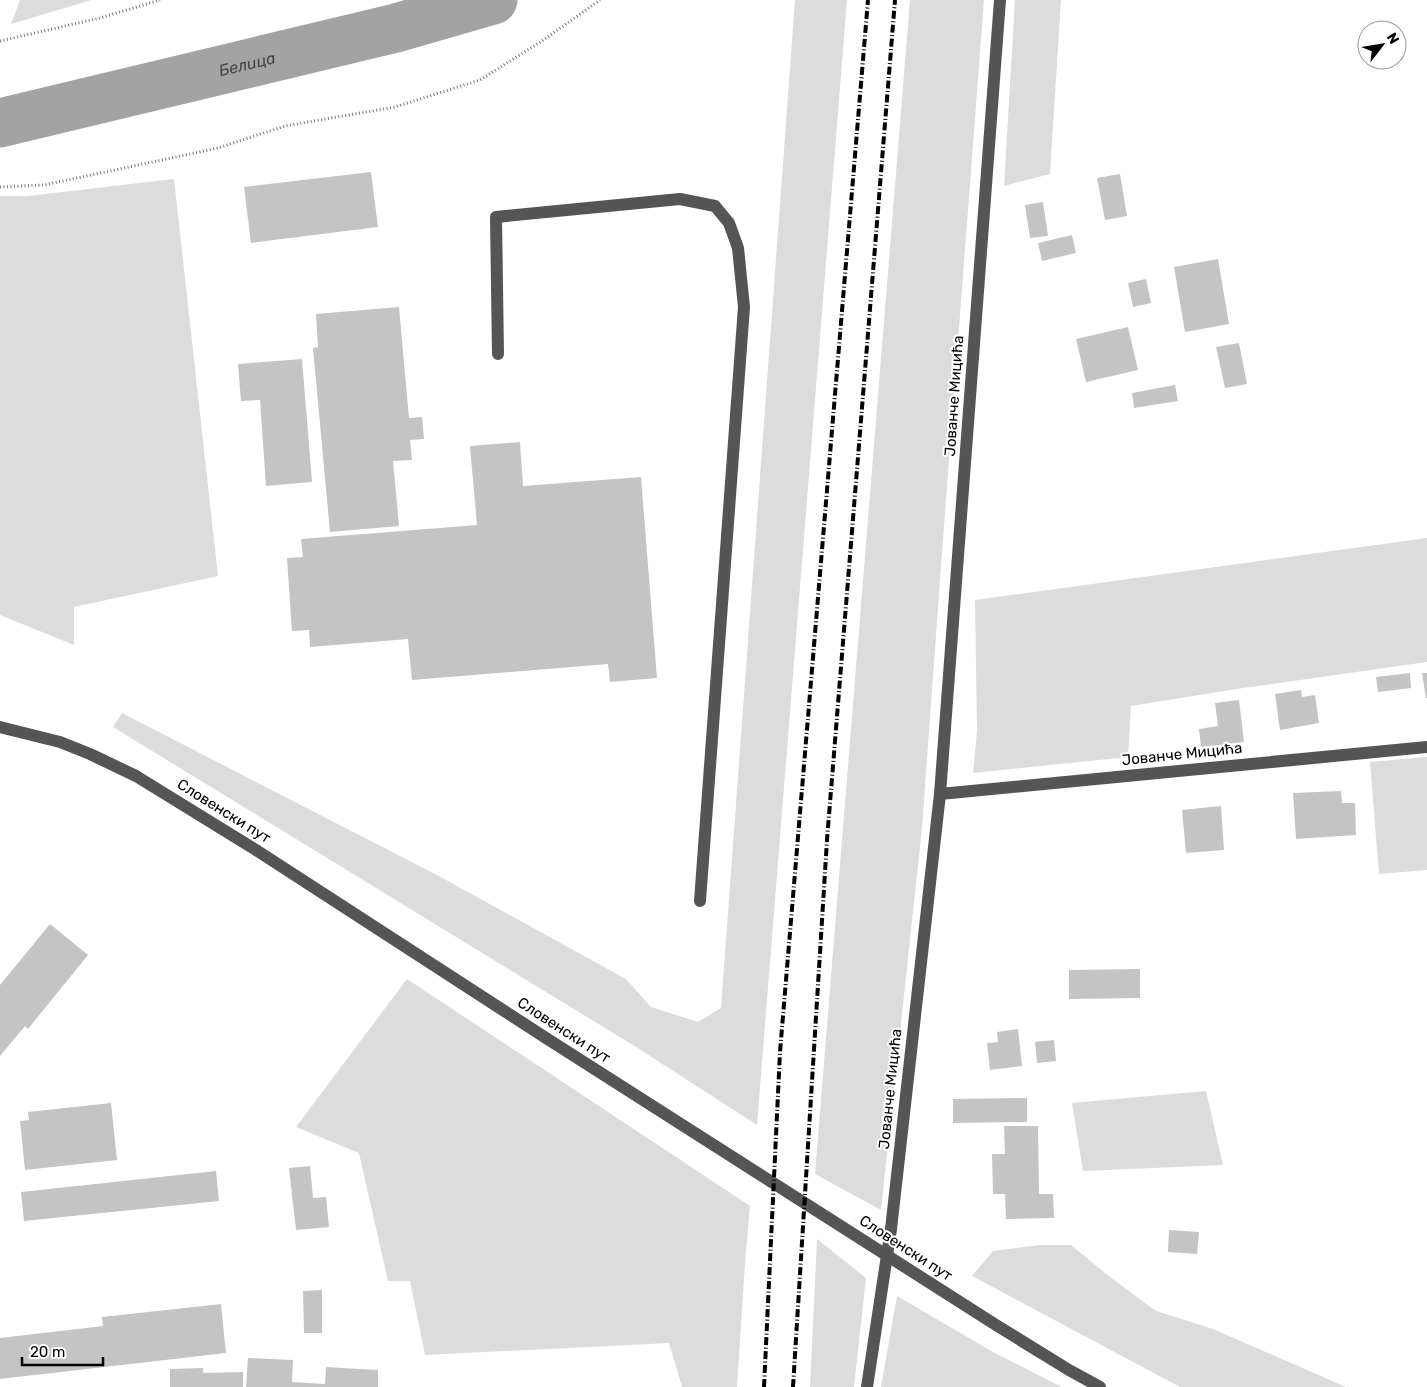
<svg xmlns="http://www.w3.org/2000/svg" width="1427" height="1387" font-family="Rubik,sans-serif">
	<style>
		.green { fill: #dcdcdc }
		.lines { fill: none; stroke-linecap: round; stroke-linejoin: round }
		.river { stroke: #a3a3a3; stroke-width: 49 }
		.building { fill: #c4c4c4 }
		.path { stroke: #777; stroke-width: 3; stroke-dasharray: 1 2.5; stroke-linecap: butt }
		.minor { stroke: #555; stroke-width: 12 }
		.rail { stroke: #000; stroke-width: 4; stroke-dasharray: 8 2.5 1 2.5; stroke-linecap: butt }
		.labels { text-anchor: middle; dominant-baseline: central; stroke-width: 4; stroke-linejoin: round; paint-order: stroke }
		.street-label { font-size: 15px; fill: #000; stroke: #fff }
		.water-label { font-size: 16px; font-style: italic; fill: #444; stroke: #fff }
	</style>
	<rect width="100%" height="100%" fill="#fff"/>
	<g class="green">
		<path d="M20,0h71l-80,24z"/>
		<path d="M795,0h52l-90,1125 -121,-78 -523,-320 9,-14 315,162 189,104 25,28 47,15 23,-14z"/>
		<path d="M910,0h74l-41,539 -21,289 -41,382 -66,-36z"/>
		<path d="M1015,0h46l-11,174 -46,12z"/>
		<path d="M174,179l44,397 -144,31v38l-74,-30v-419h28z"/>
		<path d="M1427,538v124l-184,26 -112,18 -3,51 -155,16 4,-42 -2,-131z"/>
		<path d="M1427,757v113l-48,4 -9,-112z"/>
		<path d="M407,979l343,227 -5,57 -8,124h-55l-13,-44 -244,12 -15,-74h-22l-29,-128 -63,-26z"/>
		<path d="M1206,1091l17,74 -140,6 -11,-68z"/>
		<path d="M817,1239l49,39 -12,109h-44z"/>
		<path d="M1040,1245h31l39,32 46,34 57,18 133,58h-166l-208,-111 21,-25z"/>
		<path d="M897,1296l96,56 69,35h-181z"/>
	</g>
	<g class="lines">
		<path class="river" id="s1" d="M0,123l396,-95 97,-28"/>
	</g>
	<g class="building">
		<path d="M371,172l7,55 -127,16 -7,-56z"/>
		<path d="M1120,174l7,42 -22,4 -8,-42z"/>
		<path d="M1043,202l5,34 -18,2 -5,-33z"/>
		<path d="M1072,235l4,18 -34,8 -4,-18z"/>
		<path d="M1218,259l11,65 -44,8 -11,-65z"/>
		<path d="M1146,279l5,24 -18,4 -5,-24z"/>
		<path d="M399,307l10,111 13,-1 2,22 -14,1 2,20 -19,1 6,65 -69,6 -17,-184 5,-1 -2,-33z"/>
		<path d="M1128,327l10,43 -52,12 -10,-43z"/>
		<path d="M1239,343l8,41 -22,4 -9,-41z"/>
		<path d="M302,359l10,123 -46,4 -6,-86 -19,1 -3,-37z"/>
		<path d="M1175,385l3,16 -44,7 -2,-15z"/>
		<path d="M520,442l3,44 118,-9 16,201 -47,4 -2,-18 -196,16 -4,-41 -98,8 -1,-17 -17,1 -5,-73 16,-1 -2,-18 176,-14 -7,-79z"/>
		<path d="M1410,673l1,15 -33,4 -2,-15z"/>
		<path d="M1422,673h5v25h-1z"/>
		<path d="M1301,690l1,7 13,-2 4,28 -39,7 -5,-36z"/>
		<path d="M1239,700l5,42 -43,5 -2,-18 19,-3 -3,-23z"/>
		<path d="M1341,791l1,12h13l1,32 -60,4 -3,-46z"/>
		<path d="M1221,806l3,44 -38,3 -4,-43z"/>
		<path d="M50,924l38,31 -60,74 -3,-3 -25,30v-71z"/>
		<path d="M1140,969v29l-71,1v-29z"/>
		<path d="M1018,1029l4,37 -32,4 -3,-27 11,-1 -1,-10z"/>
		<path d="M1054,1040l2,21 -19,2 -2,-21z"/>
		<path d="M1027,1098v24l-74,1v-24z"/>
		<path d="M111,1103l6,57 -92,10 -5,-49 9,-1 -1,-8z"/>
		<path d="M1004,1126h34l1,68h14l1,24 -48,1 -1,-25h-12l-1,-40h13z"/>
		<path d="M310,1166l3,32 13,-1 3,30 -33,3 -7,-62z"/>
		<path d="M216,1171l3,30 -195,20 -3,-29z"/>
		<path d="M1169,1230l30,2 -2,22 -29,-2z"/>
		<path d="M322,1290v43h-18l-1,-42z"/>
		<path d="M221,1304l5,49 -226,26v-41l103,-12 -1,-9z"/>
		<path d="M248,1358l45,2 -1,22 33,2 1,-17 52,3v17h-132z"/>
		<path d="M203,1368v5l40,-1v15h-73v-18z"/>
	</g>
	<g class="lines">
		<g class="path">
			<path d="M0,41l100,-23 60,-18"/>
			<path d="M0,187l44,-2 174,-37 67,-22 110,-19 85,-27 62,-39 58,-41"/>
		</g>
		<g class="minor">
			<path d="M498,354l-2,-137 184,-18 35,7 14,17 9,25 6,59 -44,594"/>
			<path d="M0,727l60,15 30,12 46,22 120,74 290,188 450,287 73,45 31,17"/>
			<path d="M940,794l487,-47"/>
			<path d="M867,1387l24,-158 49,-435 60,-794"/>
		</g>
		<g class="rail">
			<path d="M764,1387l16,-335 88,-1052"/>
			<path d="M793,1387l34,-547 68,-840"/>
		</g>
	</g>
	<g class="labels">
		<g class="street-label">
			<text transform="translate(954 396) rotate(-86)">Јованче Мицића</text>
			<text transform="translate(1182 754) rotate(-6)">Јованче Мицића</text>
			<text transform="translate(224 811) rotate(32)">Словенски пут</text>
			<text transform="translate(564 1030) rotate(33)">Словенски пут</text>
			<text transform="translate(890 1089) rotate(-84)">Јованче Мицића</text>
			<text transform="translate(906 1248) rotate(33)">Словенски пут</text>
		</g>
		<g class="water-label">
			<text stroke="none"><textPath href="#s1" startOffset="254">Белица</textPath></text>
		</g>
	</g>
	<g transform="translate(1382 45) rotate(59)"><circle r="24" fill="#ffffff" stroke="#999999"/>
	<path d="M0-4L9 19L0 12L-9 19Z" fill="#000000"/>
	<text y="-8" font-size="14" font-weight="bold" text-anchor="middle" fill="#000000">N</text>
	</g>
	<path d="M22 1357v8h81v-8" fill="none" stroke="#000000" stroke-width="2.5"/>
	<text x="30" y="1357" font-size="15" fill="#000000" stroke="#ffffff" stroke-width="4" paint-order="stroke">20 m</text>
</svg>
